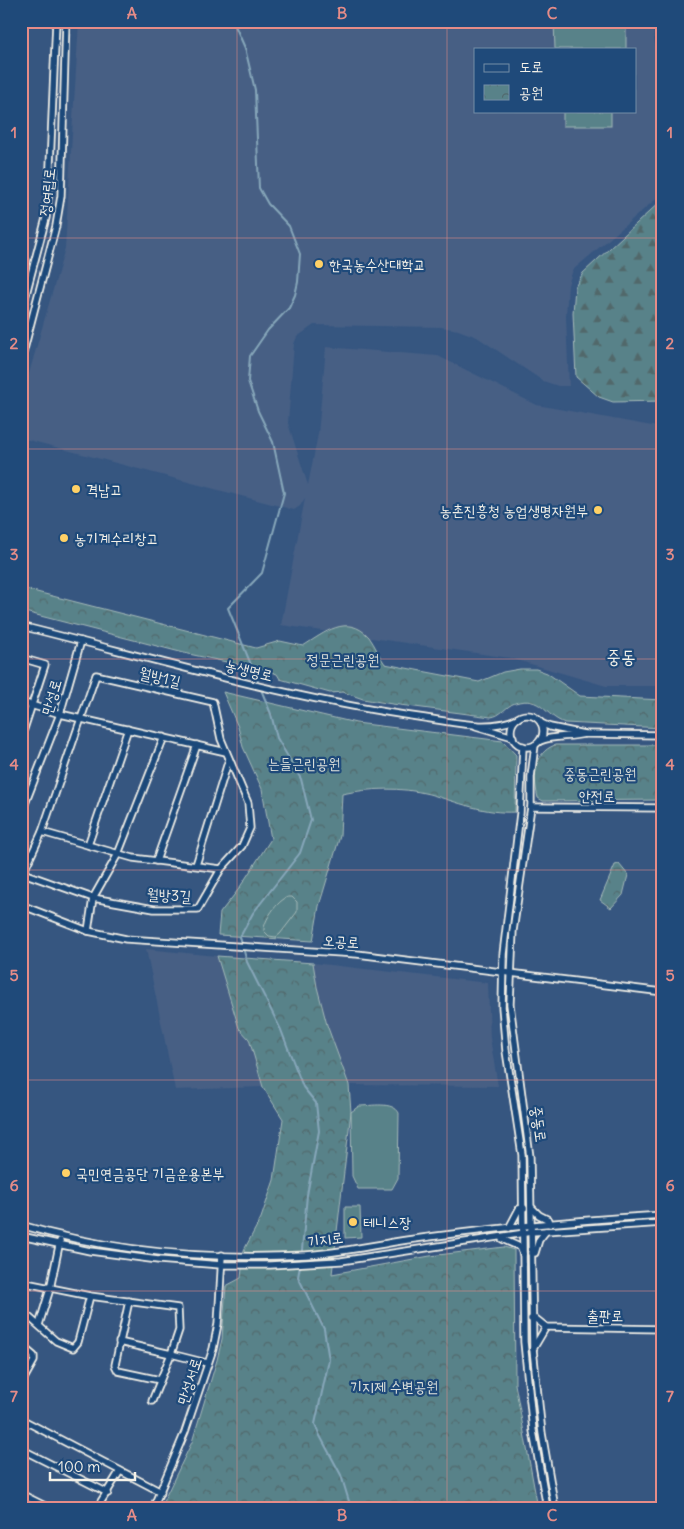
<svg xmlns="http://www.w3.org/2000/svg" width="684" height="1529" font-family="Delius,'Poor Story',sans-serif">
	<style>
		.built { fill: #465f84; fill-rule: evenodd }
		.forest { fill: url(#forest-firs); stroke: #a6bab8 }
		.park { fill: url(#park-crowns); stroke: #a6bab8 }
		.garden { fill: #588289; stroke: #a6bab8 }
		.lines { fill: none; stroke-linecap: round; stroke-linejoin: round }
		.stream { stroke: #87a7ba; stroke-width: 2 }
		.minor-casing { stroke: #f4f1e8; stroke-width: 9 }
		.minor { stroke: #1f4a7a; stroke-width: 5.5 }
		.grid { fill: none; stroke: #e58c88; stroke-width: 1; stroke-opacity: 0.55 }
		.poi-dot { fill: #ffd166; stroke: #1f4a7a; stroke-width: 2 }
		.labels { text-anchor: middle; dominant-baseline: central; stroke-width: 4.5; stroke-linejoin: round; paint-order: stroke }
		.street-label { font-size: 15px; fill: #f4f1e8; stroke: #1f4a7a }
		.poi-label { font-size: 15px; fill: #f4f1e8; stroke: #1f4a7a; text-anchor: start }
		.park-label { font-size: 15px; fill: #dde0da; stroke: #1f4a7a }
		.quarter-label { font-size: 18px; fill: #f4f1e8; stroke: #1f4a7a }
		.neatline { fill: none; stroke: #e58c88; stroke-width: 2 }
		.grid-label { font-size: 16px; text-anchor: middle; font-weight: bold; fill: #e58c88 }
	</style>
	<defs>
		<pattern id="forest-firs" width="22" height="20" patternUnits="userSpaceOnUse" patternTransform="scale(1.25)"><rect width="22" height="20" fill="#588289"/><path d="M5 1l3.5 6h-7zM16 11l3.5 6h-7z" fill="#51686b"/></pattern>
		<pattern id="park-crowns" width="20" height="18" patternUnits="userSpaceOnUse" patternTransform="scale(1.25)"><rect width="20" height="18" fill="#588289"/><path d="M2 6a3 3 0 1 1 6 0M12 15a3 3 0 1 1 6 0" fill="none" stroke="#51686b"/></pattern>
	</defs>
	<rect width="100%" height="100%" fill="#365680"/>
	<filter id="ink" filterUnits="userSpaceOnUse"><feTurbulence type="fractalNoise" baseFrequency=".02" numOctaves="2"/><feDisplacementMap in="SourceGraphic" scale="10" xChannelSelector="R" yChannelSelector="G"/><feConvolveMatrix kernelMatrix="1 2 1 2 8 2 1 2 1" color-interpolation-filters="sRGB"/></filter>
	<g filter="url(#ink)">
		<g class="built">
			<path d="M79,21h574l1,18 9,44v110l-90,77 -5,15 -2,32 3,69h-11l-15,-5 -66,-44 -19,-7 -17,-3 -127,-2 -17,12 -3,7 -6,79 20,62 10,-51 8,-87 112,9 99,49 126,23v258h-57l-96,-28 -229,-33 24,-127 -5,8 -6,4 -273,-72v-37l44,-153zM475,49h160v62h-160z"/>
			<path d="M146,949l71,7 22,72 10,11 14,48 -88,3z"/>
			<path d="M313,963l175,20 2,55 8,48 -149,-1 -22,-60 -10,-38z"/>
		</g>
		<path class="forest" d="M663,199v202l-50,1 -14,-5 -23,-20 -3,-64 2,-26 8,-14z"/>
		<g class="park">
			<path d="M21,588l235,60 24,-7 23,5c21,-13 44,-33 66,-9 6,8 10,19 16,27l94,18 24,-10 17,-3h16l11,4 33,23 83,4v28l-98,-5c-21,-7 -23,-28 -50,-20 -9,3 -14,13 -24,14l-99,-13 -29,-5 -20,-7 -13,1 -50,-14 -3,-5 -8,-3 -85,-18 -163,-42z"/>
			<path d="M223,692l133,31 147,18 13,14 -1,57c-30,2 -58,-10 -86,-18 -28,-7 -59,-6 -87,0l-2,42 -21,70 -6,35 -95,-6 2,-22 18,-23 33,-51 -9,-50 -19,-42 -5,-20z"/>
			<path d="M555,745h108v55l-120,1 -5,-3c-5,-21 -5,-45 17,-53z"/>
			<path d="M619,864l9,11 -5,20 -12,13 -11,-8 15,-35z"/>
			<path d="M217,956l96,7 4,24 10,38 22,60 2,27 -19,162 98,-18 74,-9 10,3 1,134 23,124h-378l32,-66 25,-82 5,-21 4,-53 15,-8 3,-28 17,-32 13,-38 9,-61 -20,-32 -14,-48 -10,-11z"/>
		</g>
		<g class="garden">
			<path d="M554,21h72v28h-71z"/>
			<rect x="563" y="111" width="48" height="15"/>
			<path d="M288,897h4l5,5v10l-17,22 -4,3 -7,-1 -5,-5c-1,-10 14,-31 24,-34z"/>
			<path d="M359,1106c12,0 34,-5 40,7l-1,65 -6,11h-34l-6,-13 -1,-64z"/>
			<path d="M345,1207h15l1,30 -16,1z"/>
		</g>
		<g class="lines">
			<g class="stream">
				<path d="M233,21l12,27 10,42 4,98 9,16 21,22 11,28 -2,28 -3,13 -6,13 -21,22 -18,26 -2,25 10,30 15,31 11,51 -22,80 -34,35 43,106 6,24 24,41 10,41 -11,33 -47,60 -13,24 7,25 34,68 22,57 13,16 3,28 -12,64 -6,66"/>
				<path d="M300,1266l-2,11 26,52 5,31 -14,64 4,10 22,41 10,33"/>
			</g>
			<g class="minor-casing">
				<g id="minor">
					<path d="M21,313l25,-95 3,-29 7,-168"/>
					<path d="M21,361l35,-135 5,-30 5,-175"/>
					<path d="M21,626c134,33 267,73 404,92 29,4 65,14 93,0"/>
					<path d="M21,658l24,7 -24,73"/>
					<path d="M96,675l117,27 8,37 27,64 2,25 -8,18 -21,23 -23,40h-44l-61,-11 -70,-25 19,-41z"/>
					<path d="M21,702l39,12 166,38"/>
					<circle cx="527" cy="731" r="16"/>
					<path d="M541,723l9,4 34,7"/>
					<path d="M476,726l37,11"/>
					<path d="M540,741c14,-6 29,-3 44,-7l79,1"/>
					<path d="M535,745l-4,32v30l-18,124 -3,73 20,153 3,192 9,84 13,75"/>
					<path d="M523,746l-3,67 -17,141 -1,53 4,44 16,104 2,187 9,89 14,77"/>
					<path d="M531,807l132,1"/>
					<path d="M21,814l39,-100 21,-73"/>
					<path d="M42,832l91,26 88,11"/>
					<path d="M88,845l40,-116"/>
					<path d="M156,861l41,-116"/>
					<path d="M196,865l33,-106"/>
					<path d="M21,905l67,26 38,8 231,15 306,38"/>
					<path d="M88,931l5,-33 25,-44 46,-117"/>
					<path d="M531,1207l8,8 10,5 1,4"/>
					<path d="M21,1225c91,27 190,35 285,30 34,-2 67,-10 101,-15 84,-12 170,-20 256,-25"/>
					<path d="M509,1228l10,-19 5,-1"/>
					<path d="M21,1236l69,15 68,9 63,5h49l71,-4 190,-29 132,-9"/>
					<path d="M502,1239l18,8 3,7"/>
					<path d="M531,1253h4l4,-13 7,-9"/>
					<path d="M21,1282l69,14 88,12 1,22 -8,24 -52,-12"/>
					<path d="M129,1301l-14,64 3,6 42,9"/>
					<path d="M21,1310l35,31 17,7 5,-6 12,-46"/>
					<path d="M531,1319h5l10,8 117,2"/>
					<path d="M39,1325l11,-36 10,-48"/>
					<path d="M21,1345l13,11v5l-13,23"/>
					<path d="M533,1349l13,-22"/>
					<path d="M152,1401l19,-47 36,9"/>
					<path d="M21,1419l140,73"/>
					<path d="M21,1449l87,44"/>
					<path d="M21,1494l28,14"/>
					<path d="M97,1508l23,-37"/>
					<path d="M153,1508l32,-76 28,-83 5,-25 4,-69"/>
				</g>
			</g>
			<use href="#minor" class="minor"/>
		</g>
	</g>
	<path class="grid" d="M237,21v1487M447,21v1487M21,238h642M21,449h642M21,659h642M21,870h642M21,1080h642M21,1291h642"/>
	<g class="poi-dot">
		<circle cx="319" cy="264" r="5"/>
		<circle cx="76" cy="489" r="5"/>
		<circle cx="598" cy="510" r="5"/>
		<circle cx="64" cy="538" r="5"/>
		<circle cx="66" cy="1173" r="5"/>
		<circle cx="353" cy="1222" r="5"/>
	</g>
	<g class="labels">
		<g class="street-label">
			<text transform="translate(47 192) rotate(-84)">정여립로</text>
			<text transform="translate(249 670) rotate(14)">농생명로</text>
			<text transform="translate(160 677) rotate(13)">월방1길</text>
			<text transform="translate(51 697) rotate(-73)">만성로</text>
			<text transform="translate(597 796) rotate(1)">안전로</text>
			<text transform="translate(169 895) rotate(3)">월방3길</text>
			<text transform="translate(341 941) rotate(4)">오공로</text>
			<text transform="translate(539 1124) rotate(82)">중동로</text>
			<text transform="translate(325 1239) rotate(-7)">기지로</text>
			<text x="605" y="1315">출판로</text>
			<text transform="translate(189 1381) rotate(-72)">만성서로</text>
		</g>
		<g class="poi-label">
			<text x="329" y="264">한국농수산대학교</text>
			<text x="86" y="489">격납고</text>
			<text x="588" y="510" text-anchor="end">농촌진흥청 농업생명자원부</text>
			<text x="74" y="538">농기계수리창고</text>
			<text x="76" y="1173">국민연금공단 기금운용본부</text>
			<text x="363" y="1222">테니스장</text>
		</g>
		<g class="park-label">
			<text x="343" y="659">정문근린공원</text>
			<text x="304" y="763">는들근린공원</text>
			<text x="600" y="773">중동근린공원</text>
			<text x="394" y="1386">기지제 수변공원</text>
		</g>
		<g class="quarter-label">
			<text x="621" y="656">중동</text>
		</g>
	</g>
	<rect width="684" height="1529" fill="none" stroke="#1f4a7a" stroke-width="55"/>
	<rect x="474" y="48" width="162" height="65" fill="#1f4a7a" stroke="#748da6"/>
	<rect x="484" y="64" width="25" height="8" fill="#1f4a7a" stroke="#748da6"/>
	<text x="519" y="72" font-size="15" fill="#f4f1e8">도로</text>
	<rect x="484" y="85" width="25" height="15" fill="url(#park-crowns)" stroke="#748da6"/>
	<text x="519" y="98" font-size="15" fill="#f4f1e8">공원</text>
	<path d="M50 1472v8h85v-8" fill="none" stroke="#f4f1e8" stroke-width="2.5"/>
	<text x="58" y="1472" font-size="15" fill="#f4f1e8" stroke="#1f4a7a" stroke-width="4" paint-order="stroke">100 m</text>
	<rect x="28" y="28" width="628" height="1474" class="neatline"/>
	<g class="grid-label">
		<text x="132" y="19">A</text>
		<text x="342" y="19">B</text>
		<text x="552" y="19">C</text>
		<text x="14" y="138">1</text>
		<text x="670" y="138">1</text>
		<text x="14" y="349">2</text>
		<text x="670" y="349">2</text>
		<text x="14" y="560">3</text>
		<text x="670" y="560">3</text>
		<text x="14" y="770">4</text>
		<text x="670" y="770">4</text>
		<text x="14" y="981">5</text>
		<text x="670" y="981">5</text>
		<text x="14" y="1191">6</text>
		<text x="670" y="1191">6</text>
		<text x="14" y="1402">7</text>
		<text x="670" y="1402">7</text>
		<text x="132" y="1521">A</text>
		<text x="342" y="1521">B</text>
		<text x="552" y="1521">C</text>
	</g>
</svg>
